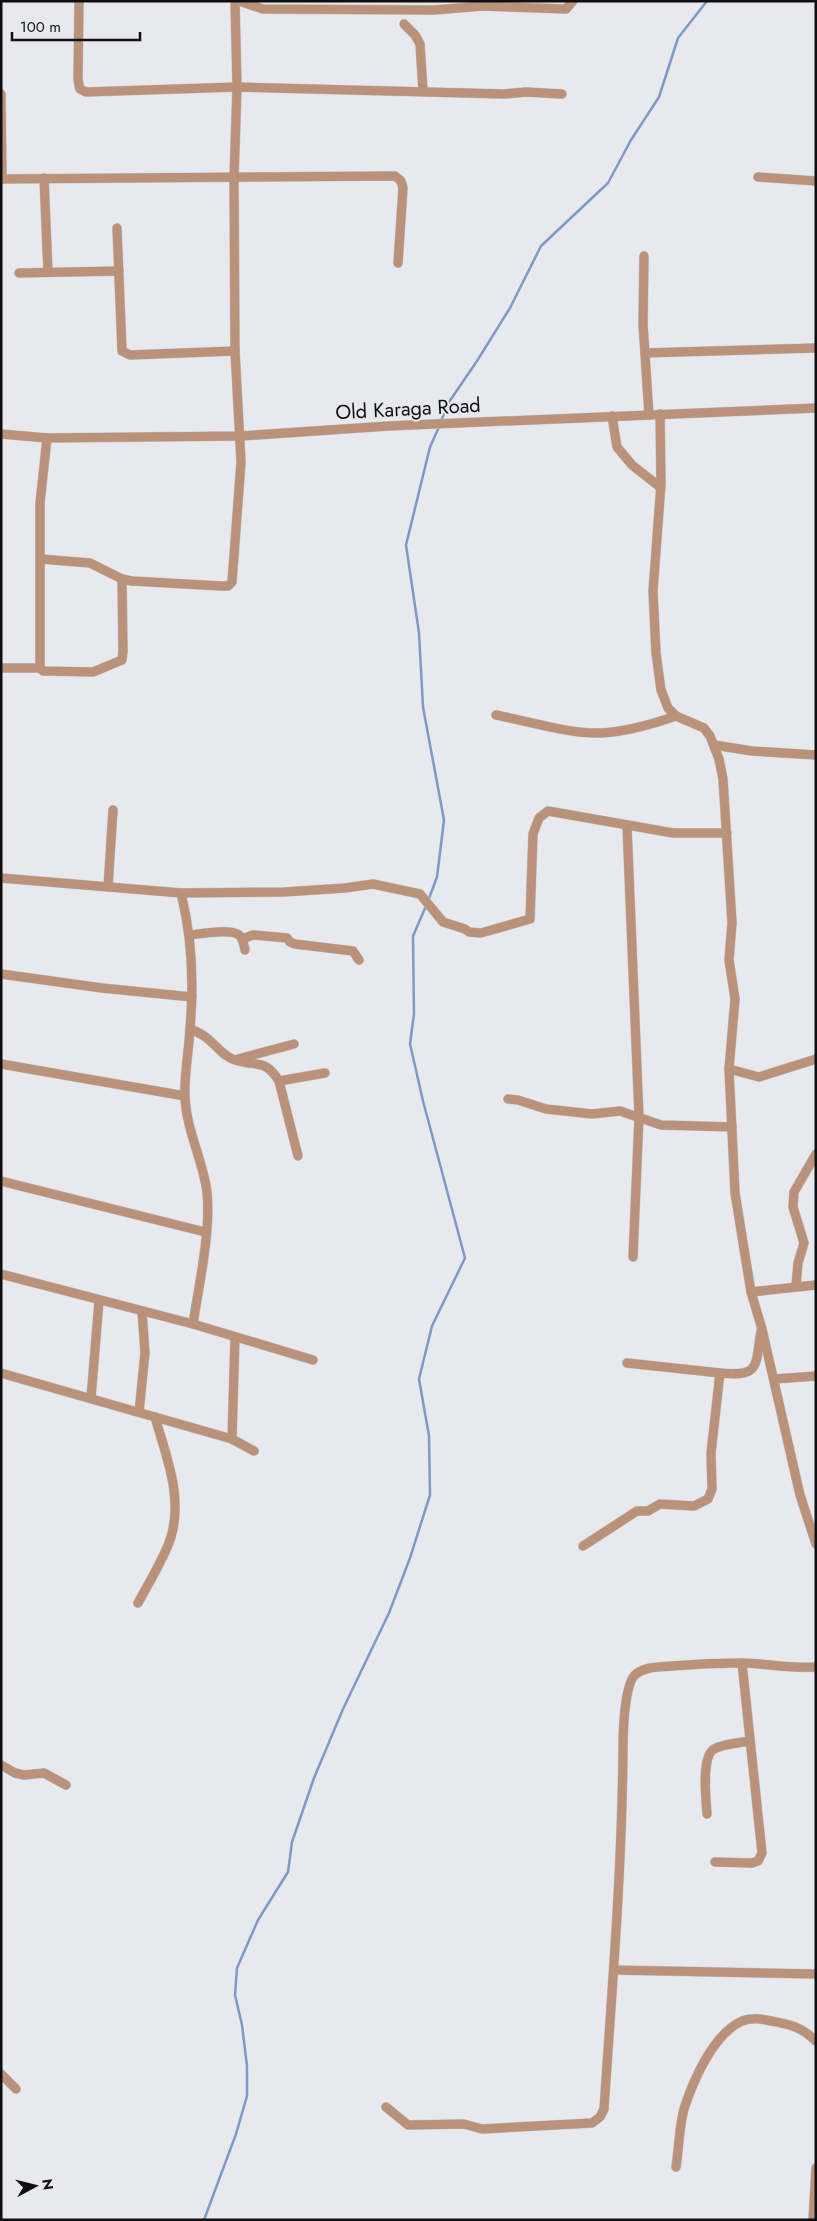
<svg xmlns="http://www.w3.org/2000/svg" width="817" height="2221" font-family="Jost,sans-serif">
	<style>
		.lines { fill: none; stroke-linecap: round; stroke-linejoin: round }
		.stream { stroke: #7f99c6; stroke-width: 2.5 }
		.minor-casing { stroke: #c5c6cb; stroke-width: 10 }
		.minor { stroke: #ba9279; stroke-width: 9 }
		.labels { text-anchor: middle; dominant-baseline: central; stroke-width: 4; stroke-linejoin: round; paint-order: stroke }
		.street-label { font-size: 20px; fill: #0f0f11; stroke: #e8e9ef }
	</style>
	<rect width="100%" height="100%" fill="#e8e9ef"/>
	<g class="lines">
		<g class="stream">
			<path d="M441,421l8,-19 28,-41 33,-53 31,-62 67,-63 23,-43 28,-43 19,-59 29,-37"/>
			<path d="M428,901l9,-24 7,-57 -21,-113 -4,-74 -13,-88 24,-98 9,-20"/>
			<path d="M204,2220l32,-86 11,-38v-30l-5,-41 -7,-30 2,-27 21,-48 30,-48 4,-30 22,-64 29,-69 46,-96 21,-55 20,-63 -1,-59 -10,-57 13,-53 33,-68 -42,-157 -13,-57 4,-30 -1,-78 13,-30"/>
		</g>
		<g class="minor-casing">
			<g id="minor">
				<path d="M79,1l-1,79 2,9 6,3 151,-5 267,7 22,-2 36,2"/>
				<path d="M239,1l24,8 171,1 49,-4 83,3 7,-8"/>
				<path d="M404,24l11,11 5,9 3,47"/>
				<path d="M1,94l1,85"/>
				<path d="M758,177l58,4"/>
				<path d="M44,178l4,94"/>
				<path d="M1,179l394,-3 6,5 2,7 -5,75"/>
				<path d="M117,228l5,123 8,4 105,-4"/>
				<path d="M644,256l-1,68 6,91"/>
				<path d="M19,273l100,-2"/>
				<path d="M645,353l171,-5"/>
				<path d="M660,414l1,70 -8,107 3,62 5,37 7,18 8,8 28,12 6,8 9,23 4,20 9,144 -3,37 6,39 -6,70 6,124 16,99 11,37 38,166 16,49"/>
				<path d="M612,416l5,31 15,18 28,22"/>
				<path d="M1,434l46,4 194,-2 147,-10 428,-18"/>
				<path d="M47,438l-7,65v165l3,3 50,1 29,-12 1,-9 -1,-72"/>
				<path d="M41,559l49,4 32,16 10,2 89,5h7l4,-4 9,-120 -6,-111 -1,-173 3,-91 -2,-86"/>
				<path d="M1,668h39"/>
				<path d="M496,715c31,6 73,19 104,18 25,-1 53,-9 76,-17"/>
				<path d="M714,745l38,6 64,4"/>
				<path d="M627,826l12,291 -6,140"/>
				<path d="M1,878l180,15c11,44 13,90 9,135 -1,23 -6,46 -5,68 1,34 18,64 22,96 4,40 -8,92 -14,132"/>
				<path d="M108,887l5,-77"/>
				<path d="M181,893l103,-1 61,-4 28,-4 47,10 23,28 22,7 4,3 12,1 49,-14 3,-85 6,-16 9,-7 125,22h54"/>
				<path d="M189,935c12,-1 41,-7 50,0 4,3 5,10 6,15"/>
				<path d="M242,939l11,-4 34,3 3,4 5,2 58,7 6,9"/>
				<path d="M1,974l101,14 90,9"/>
				<path d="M190,1029c5,2 10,4 14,7 11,7 18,20 31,24 21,7 30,-2 44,21l46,-8"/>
				<path d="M238,1059l56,-15"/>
				<path d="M1,1064l184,32"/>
				<path d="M729,1069l30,8 57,-18"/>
				<path d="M279,1081l19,75"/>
				<path d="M508,1099l10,1 28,9 46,5 28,-3 41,14 71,2"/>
				<path d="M1,1181l204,51"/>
				<path d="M1,1274l192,50 120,36"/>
				<path d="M796,1286l2,-23 6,-20 -11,-36 1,-15 22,-38"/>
				<path d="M751,1292l65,-7"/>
				<path d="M627,1363l93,10"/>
				<path d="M1,1373l231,66 22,12"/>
				<path d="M774,1379l42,-3"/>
				<path d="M91,1398l8,-97"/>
				<path d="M139,1412l6,-59 -3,-42"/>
				<path d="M232,1439l3,-102"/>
				<path d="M583,1546l54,-35h11l12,-7 34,2 14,-7 4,-10 -1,-36 9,-80c41,4 35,-7 41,-42"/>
				<path d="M138,1603c10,-19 27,-46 33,-66 12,-41 -5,-81 -16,-120"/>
				<path d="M1,1765l14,8 9,2 20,-2 22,12"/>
				<path d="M707,1814c-1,-15 -6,-57 7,-65 9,-5 25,-6 35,-8"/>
				<path d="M715,1862l37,1 6,-2 4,-8 -20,-190"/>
				<path d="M614,1970l202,4"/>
				<path d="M1,2074l15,15"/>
				<path d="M386,2107l22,18 56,-1 18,5 110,-6 8,-6 4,-8c8,-120 18,-239 19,-359 0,-16 1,-67 13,-76 10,-8 25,-7 36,-8 23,-2 46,-3 68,-3 26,0 50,6 76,4"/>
				<path d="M676,2167c3,-19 3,-40 8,-58 9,-28 29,-75 58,-88 10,-4 20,-2 29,0 20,4 29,5 45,20"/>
				<path d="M813,2220l3,-52"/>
			</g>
		</g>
		<use href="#minor" class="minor"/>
	</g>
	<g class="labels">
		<g class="street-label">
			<text transform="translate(408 409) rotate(-3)">Old Karaga Road</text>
		</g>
	</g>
	<rect width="817" height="2221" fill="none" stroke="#0f0f11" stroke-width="5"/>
	<g transform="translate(35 2186) rotate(83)" stroke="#e8e9ef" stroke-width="4" paint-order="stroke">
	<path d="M0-4L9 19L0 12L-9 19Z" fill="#0f0f11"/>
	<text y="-8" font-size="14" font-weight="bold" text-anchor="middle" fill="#0f0f11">N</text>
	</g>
	<path d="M12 32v8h128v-8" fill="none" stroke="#0f0f11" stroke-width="2.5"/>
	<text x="20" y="32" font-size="15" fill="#0f0f11" stroke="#e8e9ef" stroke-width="4" paint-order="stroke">100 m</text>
</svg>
